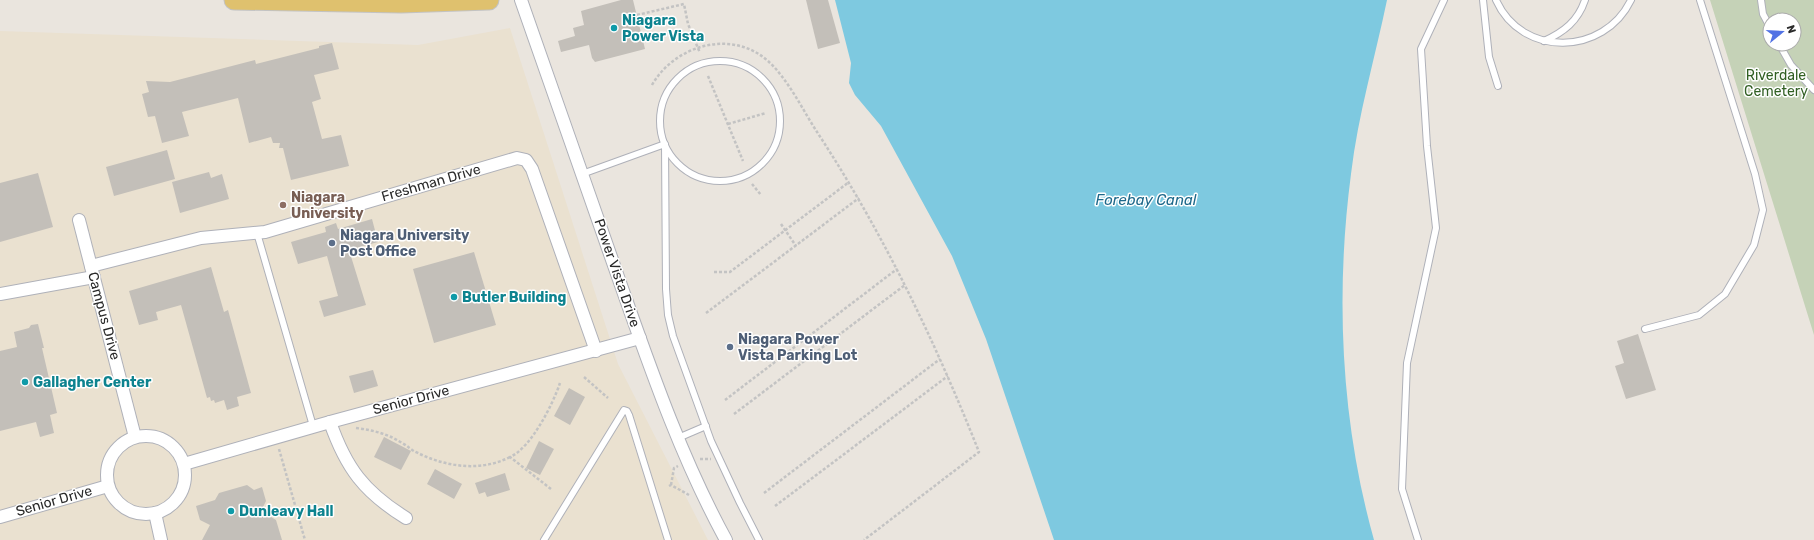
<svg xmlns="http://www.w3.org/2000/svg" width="1814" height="540" font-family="Rubik,sans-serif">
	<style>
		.education { fill: #eae1d0 }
		.cemetery { fill: #c5d2b7; fill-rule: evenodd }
		.water { fill: #7ec9e0 }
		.building { fill: #c3bfb9 }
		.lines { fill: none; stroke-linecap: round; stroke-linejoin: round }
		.service-casing { stroke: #afb1b9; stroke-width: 8 }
		.minor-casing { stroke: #afb1b9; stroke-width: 14 }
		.primary-casing { stroke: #c3c3c3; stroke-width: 21 }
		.path { stroke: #c3c3c3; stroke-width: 2.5; stroke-dasharray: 3 2; stroke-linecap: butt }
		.service { stroke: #fff; stroke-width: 6 }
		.minor { stroke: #fff; stroke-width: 12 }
		.primary { stroke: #dfc16e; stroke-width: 19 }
		.culture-dot { fill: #0f9aa8; stroke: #fff; stroke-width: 1.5 }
		.education-dot { fill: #8d6e63; stroke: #fff; stroke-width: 1.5 }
		.service-dot { fill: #5c6f8a; stroke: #fff; stroke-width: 1.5 }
		.labels { text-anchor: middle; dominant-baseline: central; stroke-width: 3; stroke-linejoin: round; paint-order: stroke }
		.culture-label { font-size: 14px; font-weight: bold; fill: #0d838f; stroke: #fff; text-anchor: start }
		.park-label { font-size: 14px; fill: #315f23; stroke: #fff }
		.street-label { font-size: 14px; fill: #2a2a2a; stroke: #fff }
		.education-label { font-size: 14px; font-weight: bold; fill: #785e54; stroke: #fff; text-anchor: start }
		.service-label { font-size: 14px; font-weight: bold; fill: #4e5e75; stroke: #fff; text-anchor: start }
		.water-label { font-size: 15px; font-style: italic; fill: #1e698b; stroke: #fff }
	</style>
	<rect width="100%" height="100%" fill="#eae5de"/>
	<path class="education" d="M510,28l108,336 90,176h-708v-509l418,14z"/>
	<path class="cemetery" d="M1710,0h104v335zM1770,20h24v24h-24z"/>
	<path class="water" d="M835,0h552c-12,58 -29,115 -36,174 -16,122 -10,248 23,366h-320l-68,-201 -34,-83 -71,-130 -26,-31 -6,-12 2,-20z"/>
	<g class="building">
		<path d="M621,0h12l12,49 -50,13 -3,-4 -3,-13 -28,7 -3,-11 17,-5 -2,-8 11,-3 -3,-14z"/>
		<path d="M806,0h22l12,43 -22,6z"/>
		<path d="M332,43l7,26 -25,6 7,24 -9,3 10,37 19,-4 8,31 -58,14 -8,-32h-4l1,-5h-7l-2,-6 -22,6 -11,-45 -56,14 7,24 -27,7 -7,-27 -7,1 -6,-23 7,-2 -3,-11 24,1 85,-22 1,4 63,-16v-2z"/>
		<path d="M167,150l8,29 -61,17 -8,-29z"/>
		<path d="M209,172l2,6 11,-4 7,25 -49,14 -8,-31z"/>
		<path d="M38,173l15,54 -53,15v-59z"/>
		<path d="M372,219l6,23 -29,8 17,55 -42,12 -5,-16 19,-5 -11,-40 -29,8 -7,-22 35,-10 -1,-5 11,-4 2,6z"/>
		<path d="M474,252l22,73 -62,18 -21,-74z"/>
		<path d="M211,267l13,45 4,-2 23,83 -14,4 2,9 -12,4 -3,-10 -9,3 -1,-3 -3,1 -1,-4 -3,1 -26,-93 -25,7 2,8 -19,5 -10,-34z"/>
		<path d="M38,324l6,24h-2l15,65 -7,2 4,18 -14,4 -4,-15 -36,9v-80l17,-4 -3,-15 15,-4 2,-3z"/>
		<path d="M1638,334l18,56 -30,9 -11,-33 9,-3 -7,-22z"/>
		<path d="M373,370l5,16 -24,7 -5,-17z"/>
		<path d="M569,388l16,9 -15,28 -16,-9z"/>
		<path d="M384,437l27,14 -10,19 -27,-13z"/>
		<path d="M539,441l15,8 -14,26 -14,-7z"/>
		<path d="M435,469l27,15 -8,15 -27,-15z"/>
		<path d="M505,473l5,17 -23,7 -2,-5 -6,2 -4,-11z"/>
		<path d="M247,485l7,5 8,-3 4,14 -5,10 15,9 6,20h-80l8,-15 -10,-5 -4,-14 19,-6 4,-7z"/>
	</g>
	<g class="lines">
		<g class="service-casing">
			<g id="service">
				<path d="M1483,0l6,57 9,29"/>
				<path d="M1496,0c26,58 108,56 135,0"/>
				<path d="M1761,0l2,14 7,13"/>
				<path d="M1544,41c20,-9 34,-20 41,-41"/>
				<path d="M1779,44l12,21 23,25"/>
				<circle cx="720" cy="121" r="60"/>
				<path d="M582,174l83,-30 1,145 2,26 5,21 38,105 29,62 19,37"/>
				<path d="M257,233l56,193"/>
				<path d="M1645,329l54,-14 26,-21 29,-49 9,-35 -8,-36 -55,-174"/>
				<path d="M678,438l28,-12"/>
				<path d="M544,540l80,-130 3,1 2,4 39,125"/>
				<path d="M1418,540l-16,-51 5,-126 29,-135 -9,-82 -6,-97 23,-49"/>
			</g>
		</g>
		<g class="minor-casing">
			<g id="minor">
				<path d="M521,0c32,91 64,183 96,274 32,90 63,182 109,266"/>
				<path d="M79,220l56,217"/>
				<path d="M91,266l110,-28 64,-6 252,-74 9,2 6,9 64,182"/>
				<path d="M0,294l94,-17"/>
				<path d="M330,422c16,46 34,70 76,96"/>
				<circle cx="146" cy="475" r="39"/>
				<path d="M184,464l146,-42 310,-84"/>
				<path d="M155,513l6,27"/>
				<path d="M0,517l108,-31"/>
			</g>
		</g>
		<g class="primary-casing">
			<path id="primary" d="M234,0l167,3 88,-3"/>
		</g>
		<g class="path">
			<path d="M637,15l47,-11 4,20 12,29"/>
			<path d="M708,76l35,85"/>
			<path d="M652,85c22,-39 79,-57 116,-24 21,19 35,50 51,74 65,100 116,206 160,317l-115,88"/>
			<path d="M728,124l38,-11"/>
			<path d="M752,184l9,11"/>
			<path d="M781,224l15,22"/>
			<path d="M714,272h16l119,-90"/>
			<path d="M706,313l153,-115"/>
			<path d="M584,377l24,21"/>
			<path d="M725,400l172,-131"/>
			<path d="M734,414l171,-129"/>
			<path d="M356,428c17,2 32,6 46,15 6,3 10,8 16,10 28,14 63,19 92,4"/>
			<path d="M279,449l26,91"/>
			<path d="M700,459h11"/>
			<path d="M671,485l3,-17 4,-2"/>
			<path d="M669,486l2,-1 18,10"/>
			<path d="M551,489l-41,-32c21,-9 43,-53 50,-74"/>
			<path d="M764,493l176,-134"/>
			<path d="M775,506l173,-130"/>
		</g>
		<use href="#service" class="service"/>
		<use href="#minor" class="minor"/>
		<use href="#primary" class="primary"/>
	</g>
	<g class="culture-dot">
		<circle cx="614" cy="28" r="4"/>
		<circle cx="454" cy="297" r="4"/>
		<circle cx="25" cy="382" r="4"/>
		<circle cx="231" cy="511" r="4"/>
	</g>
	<circle class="education-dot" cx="283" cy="205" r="4"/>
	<g class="service-dot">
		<circle cx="332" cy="243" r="4"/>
		<circle cx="730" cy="347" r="4"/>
	</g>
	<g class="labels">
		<g class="culture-label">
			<text x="622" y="20">Niagara<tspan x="622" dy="16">Power Vista</tspan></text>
			<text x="462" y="297">Butler Building</text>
			<text x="33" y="382">Gallagher Center</text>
			<text x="239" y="511">Dunleavy Hall</text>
		</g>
		<g class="park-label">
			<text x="1776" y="75">Riverdale<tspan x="1776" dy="16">Cemetery</tspan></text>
		</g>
		<g class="street-label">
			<text transform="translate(431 183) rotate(-16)">Freshman Drive</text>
			<text transform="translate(617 273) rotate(71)">Power Vista Drive</text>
			<text transform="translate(104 316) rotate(75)">Campus Drive</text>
			<text transform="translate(411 400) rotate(-15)">Senior Drive</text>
			<text transform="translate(54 501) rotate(-16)">Senior Drive</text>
		</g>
		<g class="education-label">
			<text x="291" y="197">Niagara<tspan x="291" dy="16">University</tspan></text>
		</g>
		<g class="service-label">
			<text x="340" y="235">Niagara University<tspan x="340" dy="16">Post Office</tspan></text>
			<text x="738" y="339">Niagara Power<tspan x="738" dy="16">Vista Parking Lot</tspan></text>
		</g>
		<g class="water-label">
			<text x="1146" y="200">Forebay Canal</text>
		</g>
	</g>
	<g transform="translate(1782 32) rotate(72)"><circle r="19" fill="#ffffff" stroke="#aaaaaa"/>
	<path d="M0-3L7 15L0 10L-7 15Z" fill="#5272e4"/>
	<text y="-6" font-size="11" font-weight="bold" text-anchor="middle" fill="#2a2a2a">N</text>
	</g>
</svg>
